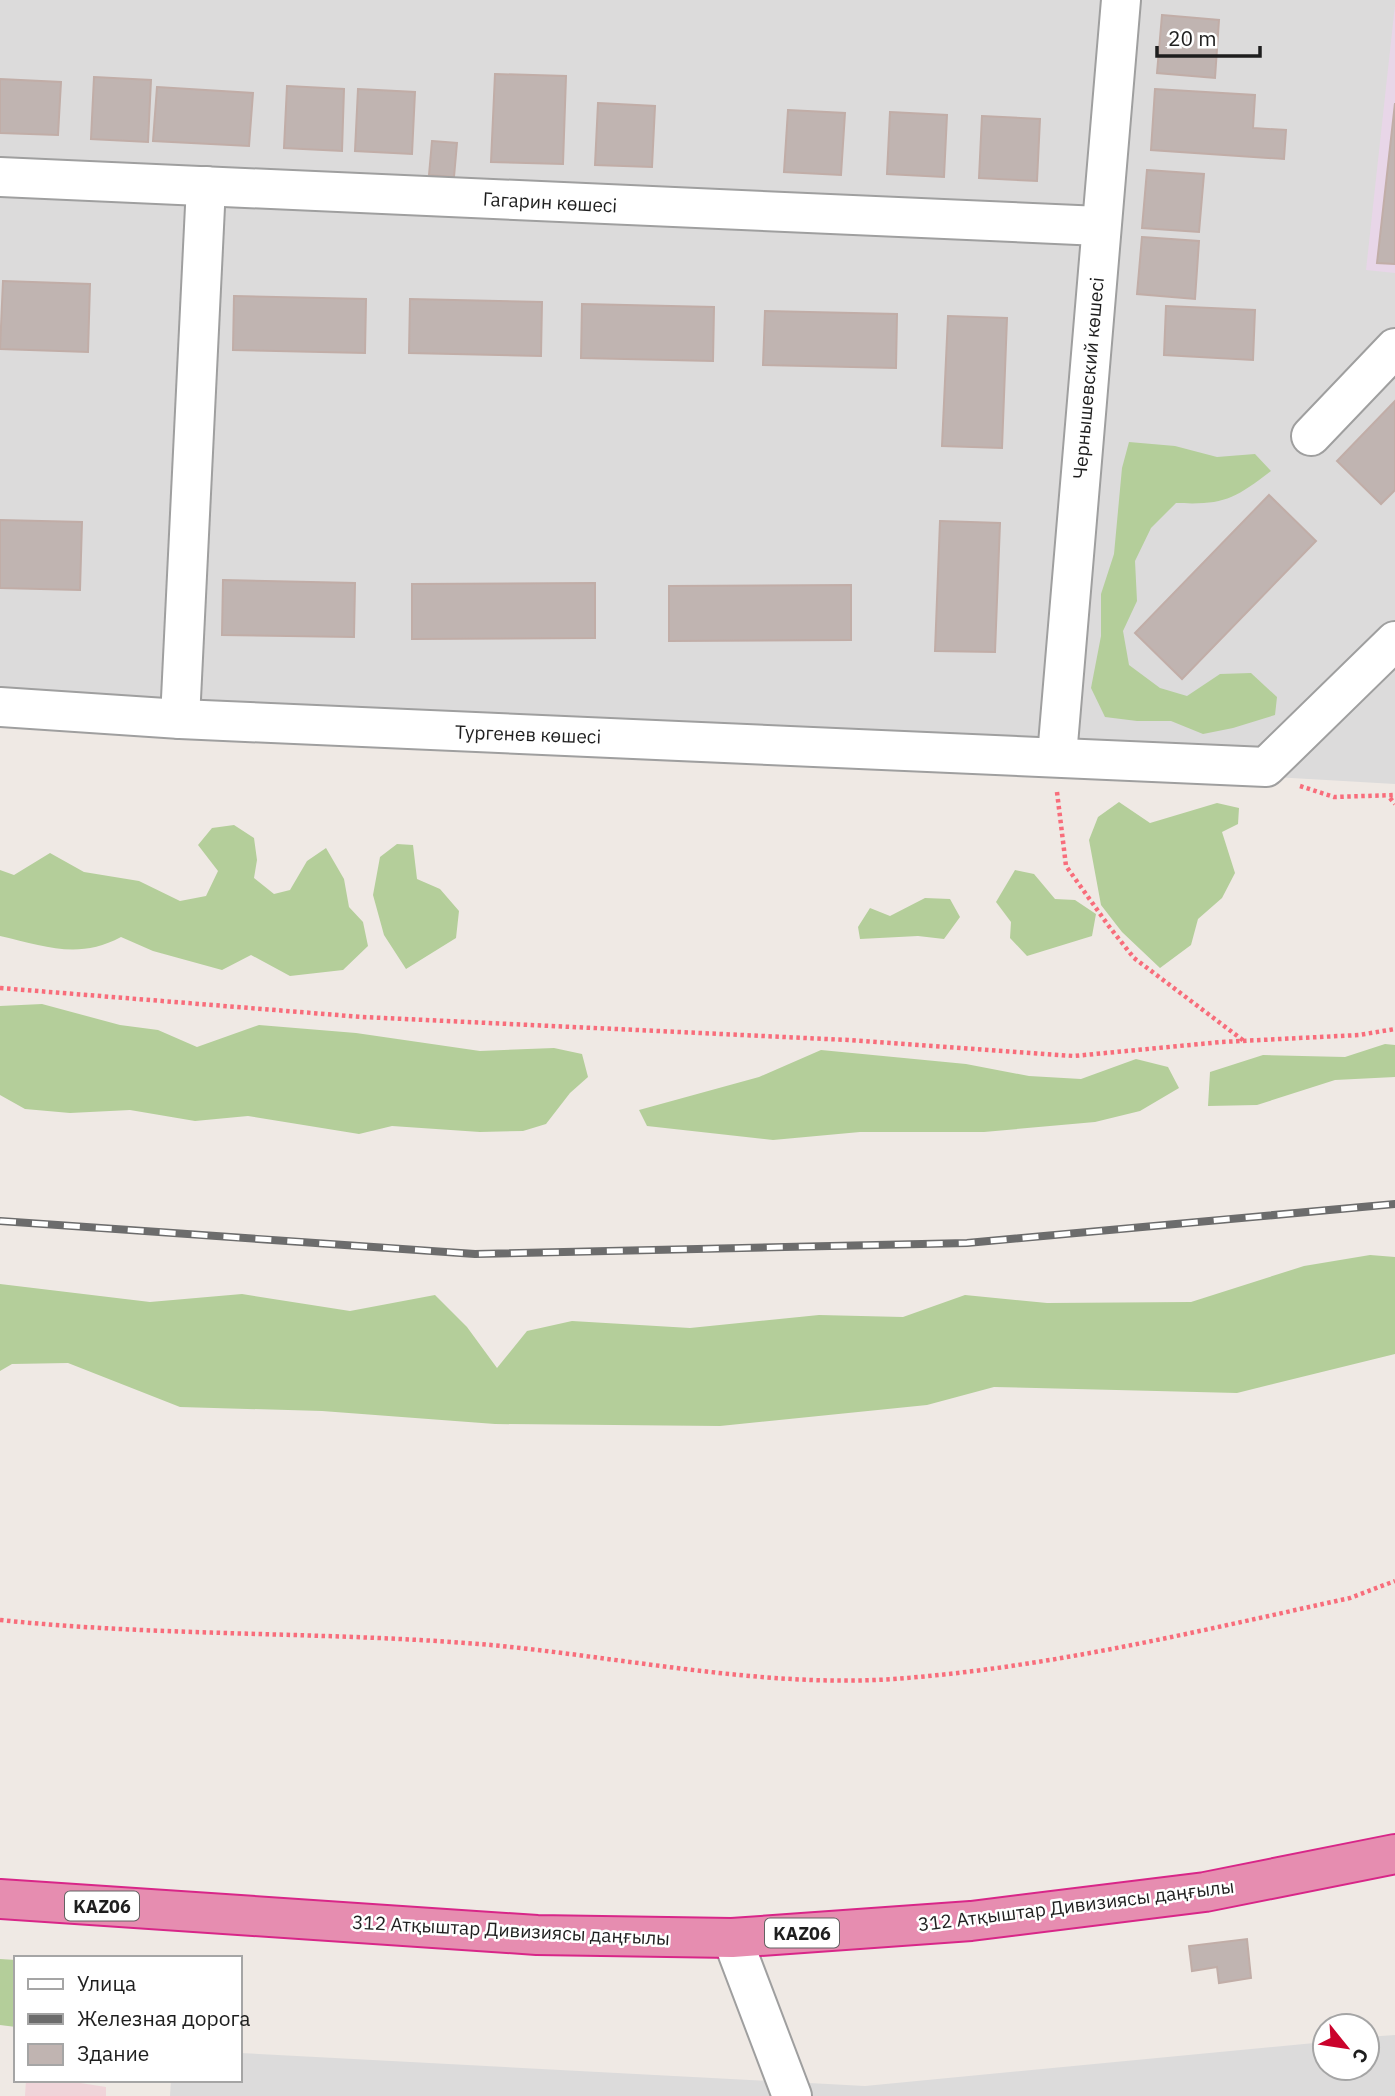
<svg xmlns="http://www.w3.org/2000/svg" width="1395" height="2096" font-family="'IBM Plex Sans',sans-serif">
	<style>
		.residential { fill: #dcdbdb }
		.commercial { fill: #f0d4d9 }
		.industrial { fill: #e8d6e8 }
		.forest { fill: #b4ce9a }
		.building { fill: #c0b4b1; stroke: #c1ada7; stroke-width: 2 }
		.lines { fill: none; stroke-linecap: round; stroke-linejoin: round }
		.minor-casing { stroke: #9f9f9f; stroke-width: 42 }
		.highway-casing { stroke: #d82688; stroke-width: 42 }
		.path { stroke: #f86d7b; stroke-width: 4.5; stroke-dasharray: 3.5 3.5; stroke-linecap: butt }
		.minor { stroke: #fff; stroke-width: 38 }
		.highway { stroke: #e68db0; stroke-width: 38 }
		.rail-casing { stroke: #6c6c6c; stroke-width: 8 }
		.rail { stroke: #fff; stroke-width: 5; stroke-dasharray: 16; stroke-linecap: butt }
		.labels { text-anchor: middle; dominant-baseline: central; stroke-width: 5; stroke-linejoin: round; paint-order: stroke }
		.shield { fill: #fff; stroke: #626262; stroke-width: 2 }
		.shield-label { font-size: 18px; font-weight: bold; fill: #1e1e1e }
		.street-label { font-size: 19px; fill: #1e1e1e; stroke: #fff }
	</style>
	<rect width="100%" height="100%" fill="#efe9e4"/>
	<g class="residential">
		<path d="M0,0h1395v784l-844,-49 -551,-28z"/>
		<path d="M1395,2035v61h-1225l1,-16h69v-27l625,33 460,-44v26h42v-31z"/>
	</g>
	<path class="commercial" d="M26,2080h35l45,7v9h-81z"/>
	<path class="industrial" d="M1395,5v268l-29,-3z"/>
	<g class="forest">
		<path d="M1129,442l46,4 42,11 38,-3 16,17c-38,29 -48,34 -95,32l-25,25 -16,33 2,40 -14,30 6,34 31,23 27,8 33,-22 31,-1 26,24 -2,18 -42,13 -30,6 -32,-13h-34l-32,-4 -14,-29 10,-52v-42l13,-40 8,-86z"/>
		<path d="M1119,802l31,21 67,-20 22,5 -1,16 -16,8 13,41 -13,25 -24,21 -7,26 -31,23 -38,-36 -21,-27 -12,-65 9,-23z"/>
		<path d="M234,825l20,13 3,22 -3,18 20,16 16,-4 17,-29 19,-13 18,31 5,28 14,15 5,24 -25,24 -53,6 -39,-21 -29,15 -69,-19 -32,-14c-43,23 -76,9 -121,-1v-66l14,5 36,-22 34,19 55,9 41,20 26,-5 12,-25 -20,-26 14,-17z"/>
		<path d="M397,844l16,1 4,34 23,10 19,22 -3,27 -50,31 -22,-34 -11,-40 7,-38z"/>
		<path d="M1015,870l19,4 21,25 20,1 21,14 -4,22 -65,20 -17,-18 1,-16 -15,-20z"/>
		<path d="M925,898l25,1 10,18 -16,22 -26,-3 -58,3 -2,-12 12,-19 20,8z"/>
		<path d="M42,1004l78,21 38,5 39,17 62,-22 97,8 124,18 74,-3 28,6 6,23 -18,16 -24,31 -23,7 -43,1 -88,-6 -33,8 -111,-18 -53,5 -65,-11 -60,3 -45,-4 -25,-14v-89z"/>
		<path d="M1385,1044l10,1v32l-60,3 -78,25 -49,1 2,-34 53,-17 82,2z"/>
		<path d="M821,1050l145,14 63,12 52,3 55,-20 32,8 11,21 -39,23 -45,11 -111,10h-124l-87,8 -126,-14 -8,-16 120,-33z"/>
		<path d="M1370,1255l25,2v97l-158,39 -243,-6 -67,18 -207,21 -225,-2 -173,-13 -142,-4 -112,-44 -56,1 -12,7v-87l150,18 92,-8 108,17 85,-16 32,32 30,41 30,-37 45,-10 118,7 129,-13 84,2 62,-22 82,8 144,-1 113,-36z"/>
		<path d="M0,1959l16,1v67l-16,-2z"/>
	</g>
	<g class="building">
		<path d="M1162,15l57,5 -4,58 -58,-5z"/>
		<path d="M495,74l71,2 -3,88 -72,-2z"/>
		<path d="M94,77l57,3 -3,62 -57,-3z"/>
		<path d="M0,79l61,3 -3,53 -58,-2z"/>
		<path d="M287,86l57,3 -2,62 -58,-3z"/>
		<path d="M157,87l96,6 -4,53 -96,-5z"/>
		<path d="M358,89l57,3 -3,62 -57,-3z"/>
		<path d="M1155,89l100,6 -2,33 33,2 -2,29 -133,-9z"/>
		<path d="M598,103l57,3 -3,61 -57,-2z"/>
		<path d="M1395,103v161l-18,-1z"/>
		<path d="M788,110l57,3 -4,62 -57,-3z"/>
		<path d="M890,112l57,3 -3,62 -57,-3z"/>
		<path d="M982,116l58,3 -3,62 -58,-3z"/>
		<path d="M432,141l25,2 -3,34 -25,-2z"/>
		<path d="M1147,170l57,4 -5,58 -57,-4z"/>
		<path d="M1142,237l57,4 -4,58 -58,-5z"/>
		<path d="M3,281l87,3 -2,68 -88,-3z"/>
		<path d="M234,296l132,3 -1,54 -132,-3z"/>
		<path d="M410,299l132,3 -1,54 -132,-3z"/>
		<path d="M582,304l132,3 -1,54 -132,-3z"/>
		<path d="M1166,306l89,4 -2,50 -89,-5z"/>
		<path d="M765,311l132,3 -1,54 -133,-3z"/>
		<path d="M948,316l59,2 -5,130 -60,-2z"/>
		<path d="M1395,401v89l-14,14 -44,-43z"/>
		<path d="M1269,495l47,46 -134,138 -47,-46z"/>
		<path d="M0,520l82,2 -2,68 -80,-2z"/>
		<path d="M940,521l60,2 -5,129 -60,-1z"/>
		<path d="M223,580l132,3 -1,54 -132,-2z"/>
		<path d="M595,583v55l-183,1v-55z"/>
		<path d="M851,585v55l-182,1v-55z"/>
		<path d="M1247,1939l4,39 -32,5 -2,-16 -25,4 -3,-25z"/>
	</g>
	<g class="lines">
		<g class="minor-casing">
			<g id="minor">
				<path d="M0,177l1100,49"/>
				<path d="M1311,436l84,-88"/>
				<path d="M0,707l180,12 1086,48 129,-126"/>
				<path d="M180,719l26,-533"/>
				<path d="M1057,756l64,-756"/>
				<path d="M732,1938l60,158"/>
			</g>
		</g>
		<g class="highway-casing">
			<path id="highway" d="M0,1899l537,36 195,3 239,-17 234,-29 190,-38"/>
		</g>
		<g class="path">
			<path d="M1300,786l34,11 61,-2"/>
			<path d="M1057,792l9,74 42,59 26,33 110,83"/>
			<path d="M1390,798l5,6"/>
			<path d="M0,988l362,29 486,23 226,16 147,-14 138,-7 36,-6"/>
			<path d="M0,1620c163,17 328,11 491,25 129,12 273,43 402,34 155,-11 306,-48 457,-81l45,-17"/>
		</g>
		<use href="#minor" class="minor"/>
		<use href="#highway" class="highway"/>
		<g class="rail-casing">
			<path id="rail" d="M0,1221l475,33 492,-11 428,-39"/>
		</g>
		<use href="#rail" class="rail"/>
	</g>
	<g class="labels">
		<g class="shield">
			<rect x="65" y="1891.5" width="74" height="29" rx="5"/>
			<rect x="765" y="1918.5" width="74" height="29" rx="5"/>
		</g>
		<g class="shield-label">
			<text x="102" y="1906">KАZ06</text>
			<text x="802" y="1933">KАZ06</text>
		</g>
		<g class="street-label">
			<text transform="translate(550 202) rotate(3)">Гагарин көшесі</text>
			<text transform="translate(1088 378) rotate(-85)">Чернышевский көшесі</text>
			<text transform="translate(528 734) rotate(2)">Тургенев көшесі</text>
			<text transform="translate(1076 1905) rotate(-7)">312 Атқыштар Дивизиясы даңғылы</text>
			<text transform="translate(511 1930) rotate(3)">312 Атқыштар Дивизиясы даңғылы</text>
		</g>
	</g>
	<rect x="14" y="1956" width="228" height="126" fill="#ffffff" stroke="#a5a5a5" stroke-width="2"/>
	<rect x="28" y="1979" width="35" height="10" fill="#ffffff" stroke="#a5a5a5" stroke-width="2"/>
	<text x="77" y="1991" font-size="21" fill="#1e1e1e">Улица</text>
	<rect x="28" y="2014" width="35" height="10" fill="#6c6c6c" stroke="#a5a5a5" stroke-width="2"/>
	<text x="77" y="2026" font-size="21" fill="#1e1e1e">Железная дорога</text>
	<rect x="28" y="2044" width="35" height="21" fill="#c0b4b1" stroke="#a5a5a5" stroke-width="2"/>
	<text x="77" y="2061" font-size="21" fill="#1e1e1e">Здание</text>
	<g transform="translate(1346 2047) rotate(120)"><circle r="33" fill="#ffffff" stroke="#a5a5a5" stroke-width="2"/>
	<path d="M0-5L12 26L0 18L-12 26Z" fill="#ca032c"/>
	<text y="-10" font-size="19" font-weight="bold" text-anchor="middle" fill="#1e1e1e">С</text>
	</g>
	<path d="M1157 46v10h103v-10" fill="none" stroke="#1e1e1e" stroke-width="3.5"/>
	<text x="1168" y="46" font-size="21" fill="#1e1e1e" stroke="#ffffff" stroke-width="5" paint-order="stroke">20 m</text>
</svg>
